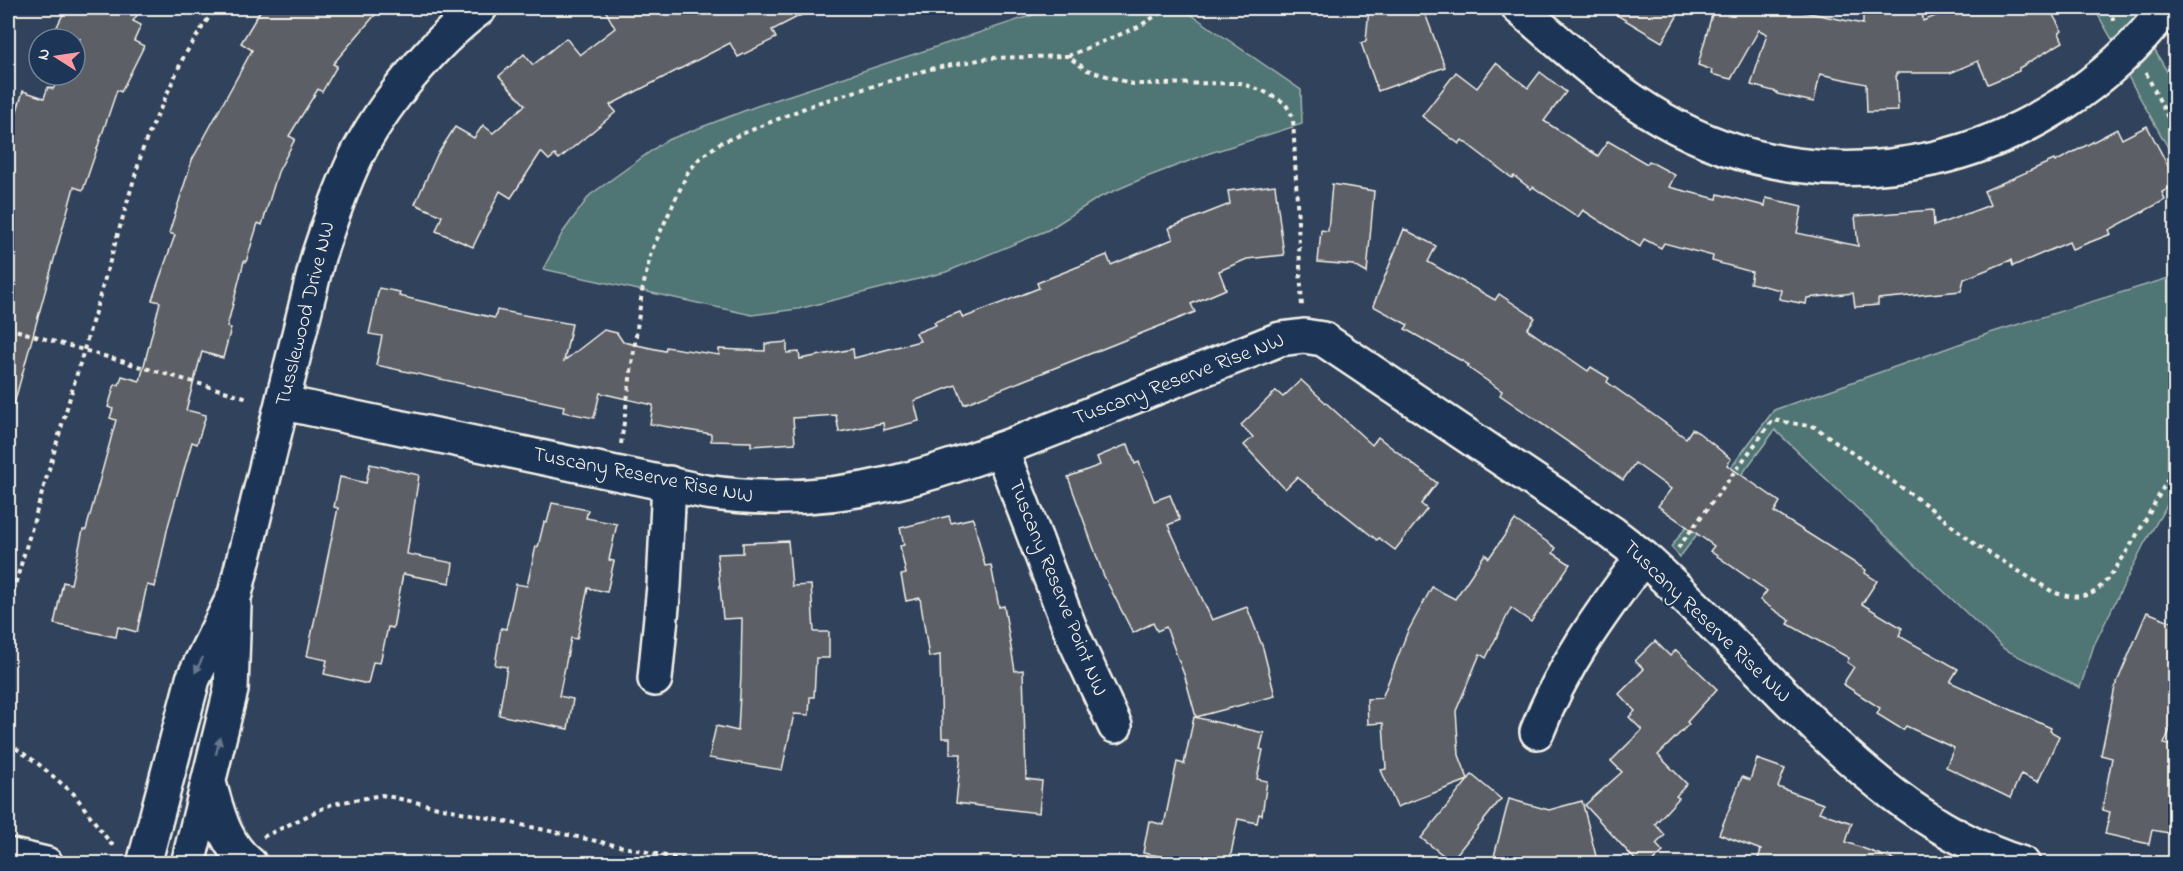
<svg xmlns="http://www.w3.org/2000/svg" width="2183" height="871" font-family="'Indie Flower',sans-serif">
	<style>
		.green { fill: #507475; stroke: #a2b2ae; stroke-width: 1.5 }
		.building { fill: #5c5f66; stroke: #f4f1e8; stroke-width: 1.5 }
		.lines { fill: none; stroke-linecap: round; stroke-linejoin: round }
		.minor-casing { stroke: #f4f1e8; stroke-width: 38 }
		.path { stroke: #f4f1e8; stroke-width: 4; stroke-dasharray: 4.5 4.5; stroke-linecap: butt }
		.minor { stroke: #1d3557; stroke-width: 33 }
		.oneway { fill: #68778a }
		.labels { text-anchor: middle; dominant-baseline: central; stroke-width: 4.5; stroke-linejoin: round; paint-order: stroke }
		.street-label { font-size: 21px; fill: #f4f1e8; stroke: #1d3557 }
	</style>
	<rect width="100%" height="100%" fill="#30425c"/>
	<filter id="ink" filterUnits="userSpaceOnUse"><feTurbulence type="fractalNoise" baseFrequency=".0167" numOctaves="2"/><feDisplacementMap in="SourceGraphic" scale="12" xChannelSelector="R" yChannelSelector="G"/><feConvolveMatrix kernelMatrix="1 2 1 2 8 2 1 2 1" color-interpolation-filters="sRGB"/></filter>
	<g filter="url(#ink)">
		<g class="green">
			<path d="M1054,8h135l-3,3 115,79 1,34 -92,29 -66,25 -46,20 -50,32 -102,42 -148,37 -46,6 -209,-46 20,-37 27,-37 75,-54 92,-35z"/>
			<path d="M2094,8h52l-29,40z"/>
			<path d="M2151,44l24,41v75l-50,-89z"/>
			<path d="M2175,276v215l-31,53 -50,101 -14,43 -76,-39 -229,-219 -95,127 -9,-10 103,-137 216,-77z"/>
		</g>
		<g class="building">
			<path d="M66,8h76l-9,13 8,4 -7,16 10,5 -23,46 -4,-2 -34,100 -9,-3 -60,217 -6,-1v-262l15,-50 21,7 4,-11 5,2 8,-14h14v-27l5,-9h-29z"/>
			<path d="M262,8h119l-48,56 4,2 -15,26 -4,-3 -29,47 6,3 -17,33 -16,53 -4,-2 -12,39 -2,-1 -17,66 4,1 -8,30 -21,-6 -16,58 20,5 -9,29 -5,-2 -24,84 -13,61 -8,-2 -10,47 -19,-5 -2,10 -62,-13 9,-42 8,2 12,-54h3l30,-110 -6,-2 3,-9 -5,-2 7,-23 4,1 3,-9 18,5 20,-79 -8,-2 23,-65 -6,-2 23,-73 60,-110 -11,-7z"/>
			<path d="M604,8h211l-43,22 4,8 -38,19 -8,-14 -120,62 6,7 -57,47 -4,-4 -6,5 -8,-8 -30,46 -11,-7 -27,56 -37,-16 6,-15 -27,-12 22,-49 18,-28 19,11 9,-13 10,8 32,-28 -26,-29 25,-22 9,11 33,-27 14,17 35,-27z"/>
			<path d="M1369,8h54l22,59 -67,24 -17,-48 5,-2z"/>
			<path d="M1605,8h77l-20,34z"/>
			<path d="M1706,8h79l78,16v-16h59l1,13 33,-13h93l13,23 -3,2 4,9 -44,26v3l-31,13 -10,-23 -28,12h-54l2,38 -31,1 -1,-28 -46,-10 -6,28 -37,-8v-2l-26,-7 16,-51 -8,-4 -28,49 -20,-5 1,-4 -14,-5 15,-54z"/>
			<path d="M1496,63l32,25 12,-16 26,20 -22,29 54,35 10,-15 39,23 2,-3 26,14 -6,12 48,12 1,-5 47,12 1,-8 36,8 -5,27 61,13 -3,-30 78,-6 1,16 56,-21 -6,-14 70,-31 1,2 62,-33 5,10 25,-13 28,53v6l-13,7 3,8 -56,30 2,4 -39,15 -3,-7 -56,24 -2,-6 -47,19 -3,12 -83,8v6l-23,2 -2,-14 -46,5 -1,6 -27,-5 2,-9 -31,-7 2,-11 -40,-11 1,-5 -49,-13 -3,5 -17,-9 -4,8 -57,-37 -5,7 -45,-30 -2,2 -17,-13 -2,2 -50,-38 -3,4 -37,-28 34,-44 21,16z"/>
			<path d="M1332,184l42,7 -7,82 -14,-8 -35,-3 3,-32 7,1z"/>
			<path d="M1275,185l9,70 -37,4 -28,12 7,18 -35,15 4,8 -231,92 -8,-19 -42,16 5,20 -35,9 -1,-7 -44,9 -3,-17 -43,3 2,25 -44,3v-4l-40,-1v-7l-61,-10 3,-19 -53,-12 -6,25 -31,-6 1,-6 -188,-41 6,-29 -13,-2 10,-46 21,4 -1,4 96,22 2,-8 75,14 -8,37 40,-31 13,3 6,9 42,9 1,-4 53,8v-6l46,2v-7l22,-2v11l12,-1 1,7 53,-10 1,9 66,-17 -4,-8 20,-8 -2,-3 26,-10 3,6 76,-30 -2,-5 70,-28 4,10 62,-26 -4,-11 61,-24 -2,-13z"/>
			<path d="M1404,229l32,17 -8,16 67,38 4,-6 36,24 -8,11 61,42 3,-4 18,11 -2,4 79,56 6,-9 7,4 32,26 -4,6 53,37 -6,10 92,58 -1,3 12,8 -15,23 40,24 -3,8 59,33 -8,13 101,46 -1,3 9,5 -21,46 -17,-8 -11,24 -64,-31 8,-19 -48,-22 -3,4 -26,-16 3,-6 -37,-24 11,-17 -7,-5 2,-4 -61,-34 2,-3 -30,-21 7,-9 -57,-40 4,-5 -56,-40 13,-17 -36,-26 -12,17 -123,-85 2,-4 -35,-24 2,-2 -64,-36 3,-4 -35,-19z"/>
			<path d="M1301,380l71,65 6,-8 59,46 -16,21 6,5 -32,41 -16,-12 -2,2 -80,-63 -12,12 -41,-44 9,-8 -12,-12 35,-34 7,6z"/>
			<path d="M1128,444l7,20 4,-2 15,39 16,-6 10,25 -12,5 44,95 35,-13 16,41 12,48 -79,21 -11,-40 -19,-50 -9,4 -4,-8 -20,10 -30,-59 -35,-97 32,-12 -3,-8z"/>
			<path d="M370,464l49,11 -12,79 46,9 -3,20 -47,-9 -10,54 -5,-1 -8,36 -7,-1 -5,22 -44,-10 3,-14 -20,-4 31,-148 -4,-1 6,-30 26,6z"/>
			<path d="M552,503l36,7 -2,8 31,6 -8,36 5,1 -7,31 -19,-4 -11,51 -6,-1 -12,58 14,3 -5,30 -69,-14 8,-48 -12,-2 6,-37 5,1 10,-45 11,2 9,-40 2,1 6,-25 3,1z"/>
			<path d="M949,516l2,7 22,-5 12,48 6,-1 8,42 5,-1 11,65 8,-1 3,109 16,2 -3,32 -83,-10 5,-49h-11v-16h-8l-2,-83 -11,2 -9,-59 -14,3 -5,-26 5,-1 -6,-28 4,-1 -4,-17z"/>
			<path d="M1515,520l41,28 -3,5 17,11 -39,58 -20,-14 -25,50 -6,-4 -24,57 3,44 9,24 4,-4 29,24 -50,62 -30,-23 47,-58 -71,27 -16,-37 5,-1 -3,-46 -15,1 -1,-25 15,-1 25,-65 25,-46 23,12 30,-45 4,4z"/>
			<path d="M788,541l4,45 19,-1 3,47h15v26h-13l-2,39h-4l-1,18 -15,-1 -12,56 -73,-12 7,-32 22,5 3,-56 1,-57 -19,1 -6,-65 26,-1v-10z"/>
			<path d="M2147,612l28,11v95l-11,26 11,3v87l-23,-4 -3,14 -44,-10 5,-22 -8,-2 10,-52 -11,-3 14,-68z"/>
			<path d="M1655,641l15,15 6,-6 41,39 -30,33 2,2 -31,31 29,29 -11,12 3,2 -24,26 10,11 -9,9 7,8 -13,12h-11l-54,-59 37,-33 -11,-11 31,-31 -13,-13 6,-6 -16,-17 25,-25 -9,-8z"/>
			<path d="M1194,717l70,16 -4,16 3,1 -6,29 10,2 -5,34 -3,-1 -2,9 -19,-4 -9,45h-28l-58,-11 6,-32 15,4 13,-63 7,2z"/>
			<path d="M1757,759l28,10 -7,18 45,17 -4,8 33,11 -6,19 51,19 -1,3h-124l-14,-5 3,-9 -42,-16 23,-57 8,3z"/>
			<path d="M1509,799l40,11 33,-9 16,63h-106z"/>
		</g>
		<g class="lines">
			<g class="minor-casing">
				<g id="minor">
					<path d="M1519,8c46,39 90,81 143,111 172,99 387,43 504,-111"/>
					<path d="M284,403l422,89c140,21 248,-24 375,-74 66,-27 133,-53 199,-79l24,-3 19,3 289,194 31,24c48,44 94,91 140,137 70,70 143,140 240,170"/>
					<path d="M1001,449l70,182 44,95"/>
					<path d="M655,679l9,-93 5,-103"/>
					<path d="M1537,732c25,-66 64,-119 106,-175"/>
					<path d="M209,783c9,30 15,61 41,81"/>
					<path d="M8,855l38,9"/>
					<path d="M144,864l49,-185 42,-85 83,-337c11,-33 22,-66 37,-98 26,-53 78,-116 125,-151"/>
					<path d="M188,864l43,-174 3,-85"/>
				</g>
			</g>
			<g class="path">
				<path d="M2109,8l5,13"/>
				<path d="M1068,56l70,-29 30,-19"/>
				<path d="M2146,73l30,61"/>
				<path d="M8,328l240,70"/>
				<path d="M621,444l21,-152 9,-40 37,-80 12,-14 20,-15 97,-40 113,-34 60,-11 77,-2 20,14 46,14 107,-1 23,8 22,12 8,14 9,191"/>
				<path d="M1678,548l95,-128 42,7 110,77 51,41 77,47c11,4 25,7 37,2 24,-8 70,-103 86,-129"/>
				<path d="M8,609l136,-464 40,-89 31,-48"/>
				<path d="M8,743l28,19 38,32 37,50 6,2"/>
				<path d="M263,837l69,-33 50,-9 321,69"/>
			</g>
			<use href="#minor" class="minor"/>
		</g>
		<defs><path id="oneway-solid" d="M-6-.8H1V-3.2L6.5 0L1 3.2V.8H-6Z" transform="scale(1.5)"/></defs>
		<g class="oneway">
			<use href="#oneway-solid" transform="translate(199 665) rotate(117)"/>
			<use href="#oneway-solid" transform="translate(218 746) rotate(-76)"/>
		</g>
	</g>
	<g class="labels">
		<g class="street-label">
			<text transform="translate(306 314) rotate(-76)">Tusslewood Drive NW</text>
			<text transform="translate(1179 380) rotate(-21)">Tuscany Reserve Rise NW</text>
			<text transform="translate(643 476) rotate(11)">Tuscany Reserve Rise NW</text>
			<text transform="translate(1057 588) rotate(68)">Tuscany Reserve Point NW</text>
			<text transform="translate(1706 622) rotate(44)">Tuscany Reserve Rise NW</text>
		</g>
	</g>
	<rect width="2183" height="871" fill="none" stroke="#1d3557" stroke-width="30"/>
	<rect x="15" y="15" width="2153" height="841" fill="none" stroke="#f4f1e8" stroke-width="2" filter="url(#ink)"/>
	<g transform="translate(57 57) rotate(282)"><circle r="28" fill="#1d3557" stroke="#738091" stroke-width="1.5"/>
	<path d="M0-4.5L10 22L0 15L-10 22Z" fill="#ff9aa2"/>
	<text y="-9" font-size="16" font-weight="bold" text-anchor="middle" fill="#f4f1e8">N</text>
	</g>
</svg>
